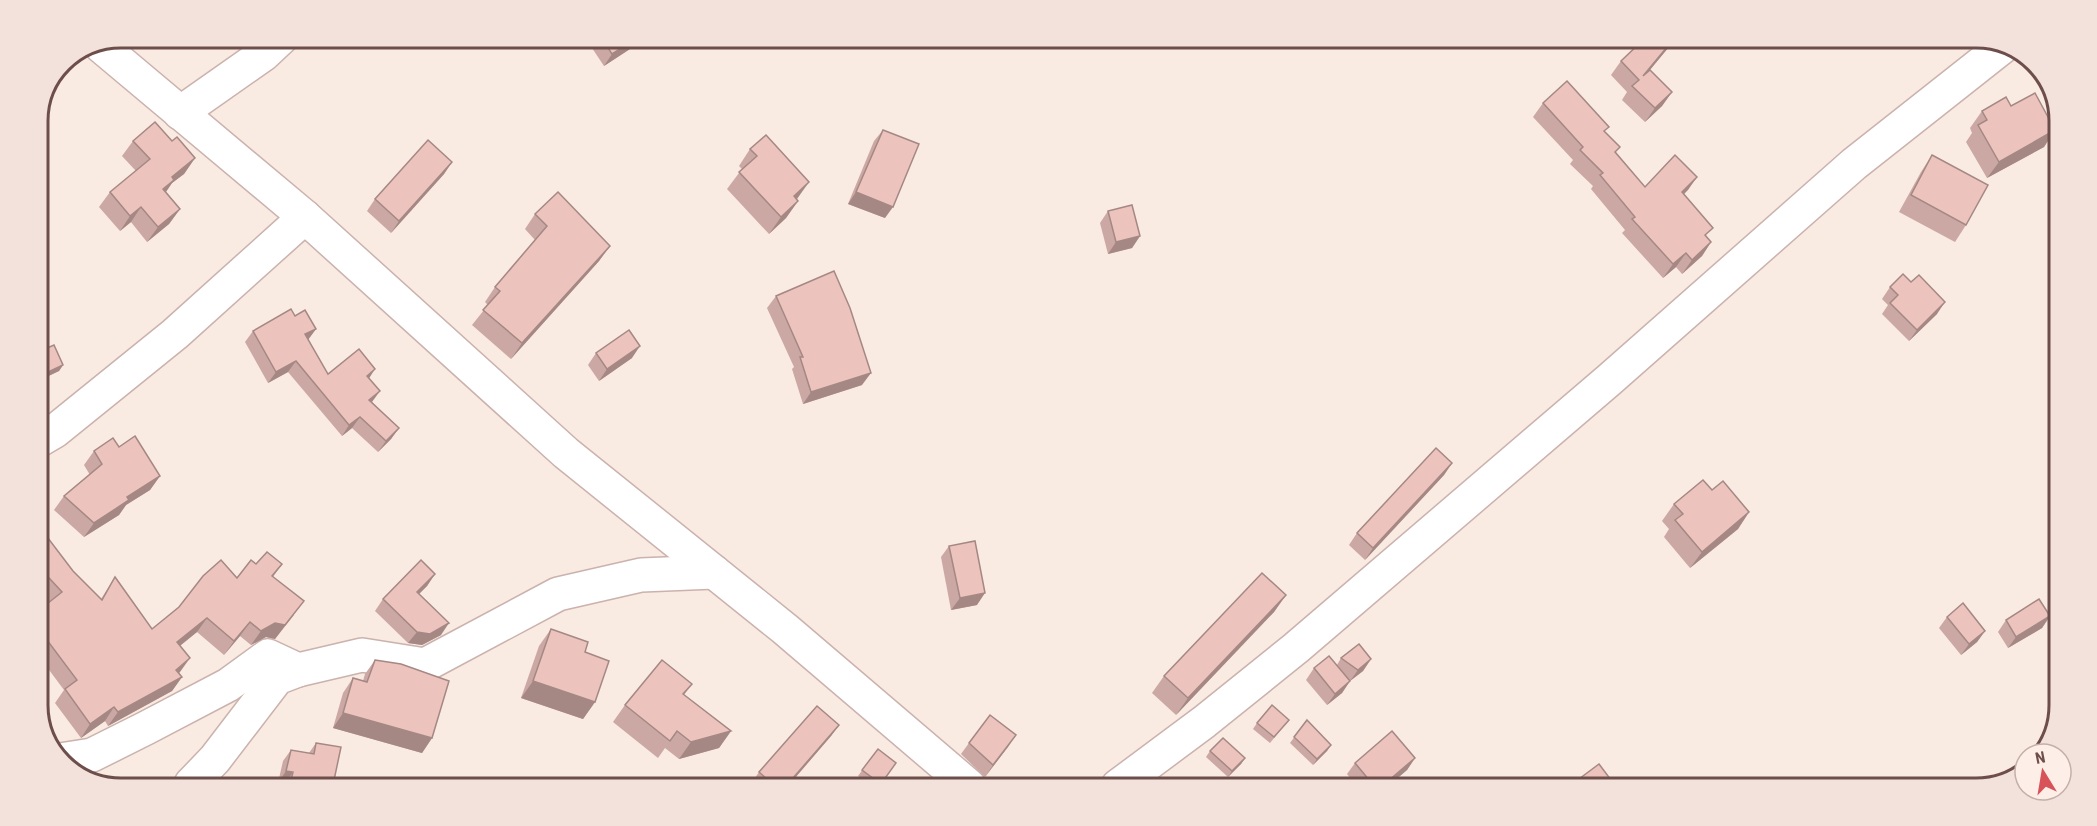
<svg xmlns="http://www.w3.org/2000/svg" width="2097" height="826" font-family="'Roboto Condensed',sans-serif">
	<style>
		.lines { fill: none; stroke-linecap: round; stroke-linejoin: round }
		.minor-casing { stroke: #cbb2ad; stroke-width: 36 }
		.minor { stroke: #fff; stroke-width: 33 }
		.wall { fill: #cba8a3 }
		.shaded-wall { fill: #a58884 }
		.building { fill: #ecc3bd; stroke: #a58884; stroke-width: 1.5 }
		.rim { fill: none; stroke: #6e4e4b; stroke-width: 3 }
	</style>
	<rect width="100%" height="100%" fill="#f9eae2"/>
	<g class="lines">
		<g class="minor-casing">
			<g id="minor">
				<path d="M101,46l204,171 261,236 219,176 184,157"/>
				<path d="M180,113l84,-59 17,-16"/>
				<path d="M38,441l17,-10 120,-97 130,-117"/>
				<path d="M60,760l32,-5 54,-27 82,-43 40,-29 30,14 64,-15 63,10 133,-71 83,-19 73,-3"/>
				<path d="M191,784l24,-25 62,-81 21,-8"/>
				<path d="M1118,786l86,-64 92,-74 313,-268 245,-216 152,-120"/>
			</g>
		</g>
		<use href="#minor" class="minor"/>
	</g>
	<g class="wall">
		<path d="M586,39h51l-7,10 -26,17z"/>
		<path d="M1638,41h44l-5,6 -5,-4 -22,27 22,22 -10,14 -17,16 -23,-22 5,-8 -16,-17 10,-14 19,-18z"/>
		<path d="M1543,103l62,29 11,20 29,35 52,-10 -13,17 23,43 4,5 -9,14 -20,18 -6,-7 -13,11 -41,-45 3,-3 -34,-41 2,-3 -23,-22 3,-4 -40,-43z"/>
		<path d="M2011,106l44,24 -11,17 -57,31 -21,-36 6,-9 -2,-5 12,-17z"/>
		<path d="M883,130l2,88 -37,-14 26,-63z"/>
		<path d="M133,141h39l23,17 -11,16 -12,9 -6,9 14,17 -11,15 -22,18 -16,-20 -11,9 -21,-24 11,-15 26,-21 -14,-15z"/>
		<path d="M750,149l48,52 -12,17 -17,16 -42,-45 15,-20 -3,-3z"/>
		<path d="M1932,155l34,70 -11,17 -56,-30 22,-40z"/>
		<path d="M452,162l-8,12 -53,59 -24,-22 8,-12z"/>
		<path d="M1108,211l32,25 -8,12 -24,6 -8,-31z"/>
		<path d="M535,214l75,32 -11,15 -88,98 -39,-34 16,-20 -3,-3 10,-15 40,-47 -10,-11z"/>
		<path d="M1890,287l47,27 -28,27 -27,-27 6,-9 -6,-6z"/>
		<path d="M776,296l86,89 -59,19 -11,-35 2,-2 -27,-59z"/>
		<path d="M295,316l21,13 -8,10 20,35 41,4 3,24 27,26 -8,11 -13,13 -26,-24 -10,8 -54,-64 -20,11 -23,-41 8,-11z"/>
		<path d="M38,352l25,13 -4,6 -19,9 -2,-5z"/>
		<path d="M596,353l36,5 -33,23 -11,-16z"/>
		<path d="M119,447l41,29 -10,14 -24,15 -7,10 -35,22 -30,-27 10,-14 26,-21 -6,-10 10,-14z"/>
		<path d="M1452,463l-8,12 -79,85 -16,-15 8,-12z"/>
		<path d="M1712,490l37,22 -11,17 -48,39 -26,-31 5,-8 -7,-8 12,-17z"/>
		<path d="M38,525l35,46 28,28 14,-22 37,52 85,-51 19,-14h26l-9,13 21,38 -19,24 -9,-2 -15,8 -11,-9 -16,19 -27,-23 -17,14v26l-1,1 3,4 -10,14 -64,35 -3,-5 -24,17 -26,-35 9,-13 -26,-35v-44l11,-8 -11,-12z"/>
		<path d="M949,546l28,59 -26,5 -10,-53z"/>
		<path d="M435,574l-8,12 -8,8 22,41 -19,10 -14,-2 -33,-32 8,-12z"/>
		<path d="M1286,595l-12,17 -98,103 -24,-22 12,-17z"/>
		<path d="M2050,616l-8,12 -34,20 -10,-16 8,-12z"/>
		<path d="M1947,617l38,14 -8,11 -16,13 -22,-27z"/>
		<path d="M551,629l34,23 10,50 -12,17 -62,-21 18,-52z"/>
		<path d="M1341,658l30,1 -8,12 -13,10 -8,12 -15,12 -21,-25 8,-12 23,-3z"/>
		<path d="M375,660l57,78 -10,15 -89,-25 10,-35 10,-15 10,3 2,-7z"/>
		<path d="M692,684l-8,11 47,36 -12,17 -40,11 -14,-11 -7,10 -45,-36 12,-17z"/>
		<path d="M1289,720l-19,23 -17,-14 4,-6z"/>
		<path d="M1307,720l24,25 -4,6 -14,14 -23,-22z"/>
		<path d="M839,725l-8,11 -43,50h-35l-2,-2 8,-12z"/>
		<path d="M1016,735l-31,42 -24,-23 8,-11z"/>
		<path d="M316,743l17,42 -48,-1 -7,-1 5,-22 8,-11 18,3z"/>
		<path d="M878,749l18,14 -17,23h-8l-13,-10z"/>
		<path d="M1210,751l35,7 -4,6 -13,13 -22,-20z"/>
		<path d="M1415,758l-8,12 -20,17h-30l-10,-13 8,-11z"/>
	</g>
	<g class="shaded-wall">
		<path d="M636,39h1l-7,10 -26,17 8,-12z"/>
		<path d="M1672,41h2l-41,49 10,-14z"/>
		<path d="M1672,92l-10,14 -17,16 10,-14z"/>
		<path d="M2055,130l-11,17 -57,31 12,-16z"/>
		<path d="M195,158l-11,16 -12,9 -9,13 -11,8 20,-27z"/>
		<path d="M452,162l-8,12 -53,59 8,-12z"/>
		<path d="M1697,177l-9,13 -16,16 10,-14z"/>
		<path d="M809,182l-12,17 -15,14 12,-17z"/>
		<path d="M856,192l37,15 -8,11 -37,-14z"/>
		<path d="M798,201l-12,17 -17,16 12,-17z"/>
		<path d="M141,207l-10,15 -11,9 10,-15z"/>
		<path d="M180,209l-11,15 -22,18 11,-15z"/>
		<path d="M1140,236l-8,12 -24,6 8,-12z"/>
		<path d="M1711,242l-9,14 -20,18 10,-14z"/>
		<path d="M610,246l-11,15 -88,98 11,-16z"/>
		<path d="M1686,253l-10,14 -13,11 10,-14z"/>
		<path d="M1945,302l-8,12 -28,27 8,-11z"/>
		<path d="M316,329l-8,11 -3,-6z"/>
		<path d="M640,346l-8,12 -33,23 8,-12z"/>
		<path d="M296,361l-8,11 -20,11 8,-11z"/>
		<path d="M63,365l-4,6 -19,9 4,-6z"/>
		<path d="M375,369l-7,11 -1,-4z"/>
		<path d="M871,373l-9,12 -59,19 8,-12z"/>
		<path d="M380,391l-8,11 -3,-2z"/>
		<path d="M360,417l-8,11 -10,8 7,-11z"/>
		<path d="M399,428l-8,11 -13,13 8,-11z"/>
		<path d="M1452,463l-8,12 -79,85 8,-12z"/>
		<path d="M160,476l-10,14 -24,15 -7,10 -35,22 10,-14 33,-26z"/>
		<path d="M1749,512l-11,17 -48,39 12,-16z"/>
		<path d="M435,574l-8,12 -18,18 8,-12z"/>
		<path d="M985,593l-8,12 -26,5 9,-12z"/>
		<path d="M1286,595l-12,17 -98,103 12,-17z"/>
		<path d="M304,601l-29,38 -9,-2 -15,8 10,-14z"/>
		<path d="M2050,616l-8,12 -34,20 8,-11z"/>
		<path d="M207,618l-10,14 -30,24 10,-14z"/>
		<path d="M250,622l-10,14 -16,19 10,-14z"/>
		<path d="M449,623l-8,12 -19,10 -14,-2 9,-11z"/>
		<path d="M1985,631l-8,11 -16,13 8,-11z"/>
		<path d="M190,658l-10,14 -14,12 10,-14z"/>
		<path d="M1371,659l-8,12 -13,10 8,-11z"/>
		<path d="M182,677l-10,14 -64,35 10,-14z"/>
		<path d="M533,681l62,21 -12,17 -62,-21z"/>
		<path d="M1350,681l-8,12 -15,12 8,-11z"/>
		<path d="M114,707l-9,14 -24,17 9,-14z"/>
		<path d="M343,713l89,25 -10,15 -89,-25z"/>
		<path d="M839,725l-8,11 -43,50h-2z"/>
		<path d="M731,731l-12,17 -40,11 12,-17z"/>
		<path d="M1016,735l-8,12 -23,30 8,-12z"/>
		<path d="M1331,745l-4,6 -14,14 4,-6z"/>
		<path d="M1245,758l-4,6 -13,13 4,-6z"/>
		<path d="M1415,758l-8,12 -20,17h-6z"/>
		<path d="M286,771l7,1 -8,12 -7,-1z"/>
	</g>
	<g class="building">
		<path d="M602,39h34l-24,15z"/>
		<path d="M1642,41h30l-29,35 7,-6 22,22 -17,16 -23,-22 7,-6 -18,-19z"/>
		<path d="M1567,81l42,46 -5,4 16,16 -5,5 30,35 30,-32 22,22 -15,15 31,36 -8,7 6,7 -19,18 -6,-7 -13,11 -41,-45 3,-2 -35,-42 3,-2 -23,-23 3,-3 -40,-44z"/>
		<path d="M2035,93l20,37 -56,32 -21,-37 9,-5 -5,-9 24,-14 5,9z"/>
		<path d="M155,122l17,19 5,-4 18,21 -23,19 2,3 -11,9 17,20 -22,18 -17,-20 -11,9 -20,-24 40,-33 -17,-18z"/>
		<path d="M883,130l36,14 -26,63 -37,-15z"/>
		<path d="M766,135l43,47 -15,14 4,5 -17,16 -42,-45 18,-16 -7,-7z"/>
		<path d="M428,140l24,22 -53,59 -24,-22z"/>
		<path d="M1932,155l56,30 -22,40 -55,-30z"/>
		<path d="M558,192l52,54 -88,97 -39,-33 17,-19 -5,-4 52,-61 -12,-12z"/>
		<path d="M1132,205l8,31 -24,6 -8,-31z"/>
		<path d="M834,271l16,37 21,65 -60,19 -11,-35h3l-27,-61z"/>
		<path d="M1903,274l8,8 8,-7 26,27 -28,28 -27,-27 8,-8 -8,-8z"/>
		<path d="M291,309l4,7 10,-6 11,19 -11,5 23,40 31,-25 16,20 -8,7 13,15 -11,9 30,28 -13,13 -26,-24 -11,8 -53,-64 -20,11 -23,-41z"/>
		<path d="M629,330l11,16 -33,23 -11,-16z"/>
		<path d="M54,345l9,20 -19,9 -6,-14v-8z"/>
		<path d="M135,436l25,40 -33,21 2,3 -35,23 -30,-27 38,-32 -8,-13 19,-13 6,9z"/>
		<path d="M1436,448l16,15 -79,85 -16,-15z"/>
		<path d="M1703,480l9,10 11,-9 26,31 -47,40 -27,-32 8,-6 -9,-10z"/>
		<path d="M38,525l35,46 29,29 13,-23 37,52 27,-22 24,-31 18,-16 16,18 14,-18 5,4 11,-12 15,12 -10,12 32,25 -19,24 -10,-2 -14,8 -11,-9 -16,19 -27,-23 -30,24 13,16 -14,12 6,7 -64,35 -4,-5 -24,17 -25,-35 12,-9 -39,-52v-17l24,-19 -24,-26z"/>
		<path d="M975,541l10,52 -25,5 -11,-52z"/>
		<path d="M421,560l14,14 -18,18 32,31 -19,11 -13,-2 -34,-33z"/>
		<path d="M1262,573l24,22 -98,103 -24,-22z"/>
		<path d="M2039,599l11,17 -34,21 -10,-17z"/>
		<path d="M1963,603l22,28 -16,13 -22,-27z"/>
		<path d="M551,629l37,13 -3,10 24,9 -14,41 -62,-21z"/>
		<path d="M1359,644l12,15 -13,11 -17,-12z"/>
		<path d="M1329,656l21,25 -15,13 -21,-26z"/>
		<path d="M375,660l26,4 48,17 -17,57 -89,-25 10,-35 14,4z"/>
		<path d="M662,660l30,24 -9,10 48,37 -40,11 -14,-11 -7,10 -45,-36z"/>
		<path d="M1272,705l17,15 -15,17 -17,-14z"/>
		<path d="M817,706l22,19 -53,61h-11l-16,-14z"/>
		<path d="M990,715l26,20 -23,30 -24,-22z"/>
		<path d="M1307,720l24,25 -14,14 -23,-22z"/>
		<path d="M1392,731l23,27 -34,29h-6l-20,-24z"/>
		<path d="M1223,738l22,20 -13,13 -22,-20z"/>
		<path d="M316,743l25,4 -8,38 -43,-1 3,-12 -7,-1 5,-21 23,4z"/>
		<path d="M878,749l18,14 -15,21 -19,-14z"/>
		<path d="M1599,764l18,24h-50z"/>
		<path d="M904,780l4,6h-12z"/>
		<path d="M1881,784v4h-25z"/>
	</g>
	<path d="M0 0H2097V826H0ZM121 48H1976A73 73 0 0 1 2049 121V705A73 73 0 0 1 1976 778H121A73 73 0 0 1 48 705V121A73 73 0 0 1 121 48Z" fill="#f2e2db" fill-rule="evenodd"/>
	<path class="rim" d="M121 48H1976A73 73 0 0 1 2049 121V705A73 73 0 0 1 1976 778H121A73 73 0 0 1 48 705V121A73 73 0 0 1 121 48Z"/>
	<g transform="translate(2043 772) rotate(349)"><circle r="28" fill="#fdefe8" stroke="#c4afa9" stroke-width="1.5"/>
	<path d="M0-4.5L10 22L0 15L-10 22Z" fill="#d85359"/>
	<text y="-9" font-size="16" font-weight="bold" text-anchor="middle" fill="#6e4e4b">N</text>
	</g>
</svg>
